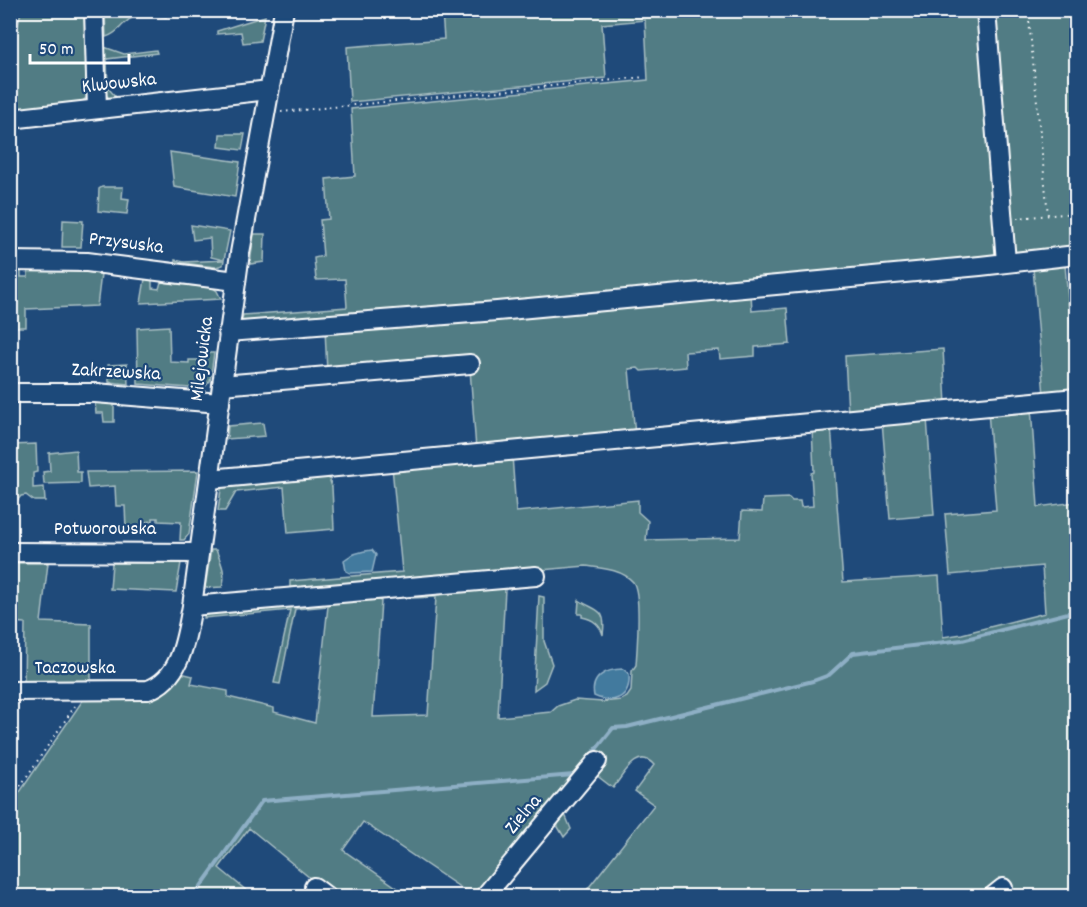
<svg xmlns="http://www.w3.org/2000/svg" width="1087" height="907" font-family="Dekko,sans-serif">
	<style>
		.green { fill: #517c84; stroke: #a8bec2; stroke-width: 1.5 }
		.water { fill: #427a9e; stroke: #8eafc5; stroke-width: 1.5 }
		.lines { fill: none; stroke-linecap: round; stroke-linejoin: round }
		.stream { stroke: #8eafc5; stroke-width: 4 }
		.minor-casing { stroke: #fff; stroke-width: 22 }
		.path { stroke: #fff; stroke-width: 2; stroke-dasharray: 1.5 4.5; stroke-linecap: butt }
		.minor { stroke: #1f4a7a; stroke-width: 18 }
		.labels { text-anchor: middle; dominant-baseline: central; stroke-width: 4.5; stroke-linejoin: round; paint-order: stroke }
		.street-label { font-size: 20px; fill: #fff; stroke: #1f4a7a }
	</style>
	<rect width="100%" height="100%" fill="#1f4a7a"/>
	<filter id="ink" filterUnits="userSpaceOnUse"><feTurbulence type="fractalNoise" baseFrequency=".0167" numOctaves="2"/><feDisplacementMap in="SourceGraphic" scale="12" xChannelSelector="R" yChannelSelector="G"/><feConvolveMatrix kernelMatrix="1 2 1 2 8 2 1 2 1" color-interpolation-filters="sRGB"/></filter>
	<g filter="url(#ink)">
		<g class="green">
			<path d="M687,10v6l58,-6 238,1 18,238 -5,9 -755,67 2,-10 104,-8 -2,-28 -29,1 -2,-22 9,-2 -3,-36 9,-1 -3,-40 29,-3 -4,-67 297,-29 -3,-60 -43,4 4,54 -256,24 -3,-55 97,-8 -2,-28z"/>
			<path d="M21,11h63l3,82 -1,5 -5,4 -70,8 -1,-86 8,1z"/>
			<path d="M105,11h60l1,6c-12,-2 -32,-4 -41,6 -7,6 -9,11 -19,14z"/>
			<path d="M990,11h86v238l-60,4 -5,-7z"/>
			<path d="M265,16l-5,25 -17,2 -2,-11 -24,2v-3z"/>
			<path d="M104,47l20,7 32,-4 1,3 -50,6 1,29 8,9 -7,1 -4,-4z"/>
			<path d="M220,134h25l-3,16 -23,-3z"/>
			<path d="M170,152l70,10 -5,35 -61,-10z"/>
			<path d="M102,187h21l-1,11 7,1 -2,15 -29,-3 1,-22z"/>
			<path d="M63,220l20,1 -2,26h-19z"/>
			<path d="M191,225l39,6 -7,34 -7,2 -41,-5v-2l9,2 39,-2 -12,-3 -1,-19 -17,2z"/>
			<path d="M254,234h11l-1,28 -14,2z"/>
			<path d="M1065,265l11,127 -32,3 -11,-127z"/>
			<path d="M11,270h10v7h7v-7h42l31,4 -4,32 -71,3v18h-15z"/>
			<path d="M145,279l7,1v8l7,1 2,-7 52,6 4,3 4,8 -80,4z"/>
			<path d="M751,293l1,18 35,-3 3,36 -35,3v9l-35,3 -1,-9 -34,2 1,15 -45,4 -3,-3 -9,1 6,66 -159,14 -6,-80 -143,3 -2,-43z"/>
			<path d="M169,326l1,36 19,1v-3h12v-7h13l-4,28 -7,8 -65,-5 -1,-56z"/>
			<path d="M943,349l3,56 -98,9 -3,-58z"/>
			<path d="M127,364l1,20 -19,-2 -1,-17z"/>
			<path d="M95,402l28,2v2l-9,-1v17h-10l-1,-9h-7z"/>
			<path d="M1031,407l7,100 38,-5v394h-494l72,-91 -19,-14 19,-26c-17,-19 -31,11 -41,23l-17,-13 -32,37 7,17 -7,8 -6,-10 -1,-7 -77,76h-7l-110,-74 -20,28 66,46h-77l-83,-68 -30,40 34,28h-242v-91l72,-105 39,-1 59,-26 12,3 -2,8 37,7v6l46,11v4l41,11 13,-117 -33,3 -15,75 -6,-1 16,-73 -86,8 1,-7 165,-14 11,4 -8,116 55,-2 8,-118 -24,1 -1,-6 98,-7 1,4h-5l-7,128 53,-5 7,-6 17,-6 28,2 18,-2 6,-3 4,-6 1,-20 4,-6c1,-16 6,-71 -3,-83 -11,-13 -32,-14 -47,-16l-296,26v-11l112,-9 -10,-105 120,-12 4,57 122,-12v12l10,9 -2,19 94,-2 2,-27 20,1 1,-13 26,-1 3,3h8l1,6 12,-1 -2,-33 3,-1 -2,-44 19,-2 12,156 96,-6 4,61 19,-3 83,-21 -3,-47 -92,9 -5,-61 51,-4 -8,-99z"/>
			<path d="M927,418l7,97 -44,4 -8,-98z"/>
			<path d="M263,423l2,13 -38,3 1,-13z"/>
			<path d="M36,444l1,28 -4,1v15l11,-1 1,14h-11l-8,-6 -5,1 -5,6h-5v-57z"/>
			<path d="M76,450l1,22h4v11l-37,1 -1,-12 7,-1 -1,-18z"/>
			<path d="M198,471l-9,63 -5,6h-4l1,-18 -23,-1v-3h-5v3l-8,1v8h-17l-2,-2 -1,-22h-9l-1,-20 -27,2 -2,-16z"/>
			<path d="M328,475l4,12 2,42 -46,4 -4,-46 -48,5 -11,19h-7l4,-29z"/>
			<path d="M211,550h5c5,12 11,25 6,37l-17,1z"/>
			<path d="M11,563h37l-7,59 50,2v56h60l-7,4 -120,1 1,-62 -14,-1z"/>
			<path d="M112,563h69l-5,29 -66,-3z"/>
			<path d="M539,596l5,1v44l8,23 -7,18 -11,8z"/>
			<path d="M579,600c17,12 28,7 24,35 -3,-11 -10,-16 -21,-18v-3h-4z"/>
		</g>
		<g class="water">
			<path d="M372,550l4,5 -4,17 -22,1 -4,-2 -2,-11c9,-7 17,-9 28,-10z"/>
			<path d="M623,669l6,5c2,24 -15,31 -35,22 -4,-19 12,-27 29,-27z"/>
		</g>
		<g class="lines">
			<g class="stream">
				<path d="M589,758l24,-30 14,-1 186,-46 16,-6 24,-22 109,-13 114,-29"/>
				<path d="M194,896l68,-95 312,-26 2,-2"/>
			</g>
			<g class="minor-casing">
				<g id="minor">
					<path d="M94,10l3,99"/>
					<path d="M986,10l20,252"/>
					<path d="M10,119l259,-29"/>
					<path d="M10,261l77,1 149,19"/>
					<path d="M228,332l269,-21 483,-45 96,-11"/>
					<path d="M222,385l248,-21"/>
					<path d="M10,393h85l125,10"/>
					<path d="M210,479l866,-81"/>
					<path d="M10,552l189,1"/>
					<path d="M192,606l344,-30"/>
					<path d="M10,691l138,-1c34,-12 38,-53 44,-84l48,-353 44,-243"/>
					<path d="M314,887l12,9"/>
					<path d="M485,896l112,-135"/>
					<path d="M993,896l10,-8"/>
				</g>
			</g>
			<g class="path">
				<path d="M1028,10l20,205"/>
				<path d="M281,112l364,-35"/>
				<path d="M1017,218l59,-5"/>
				<path d="M10,801l65,-95"/>
			</g>
			<use href="#minor" class="minor"/>
		</g>
	</g>
	<g class="labels">
		<g class="street-label">
			<text transform="translate(119 84) rotate(-6)">Klwowska</text>
			<text transform="translate(126 244) rotate(7)">Przysuska</text>
			<text transform="translate(203 359) rotate(-83)">Milejowicka</text>
			<text transform="translate(116 373) rotate(3)">Zakrzewska</text>
			<text x="105" y="530">Potworowska</text>
			<text x="75" y="669">Taczowska</text>
			<text transform="translate(524 815) rotate(-50)">Zielna</text>
		</g>
	</g>
	<rect width="1087" height="907" fill="none" stroke="#1f4a7a" stroke-width="36"/>
	<rect x="18" y="18" width="1051" height="871" fill="none" stroke="#fff" stroke-width="2" filter="url(#ink)"/>
	<path d="M30 54v9h99v-9" fill="none" stroke="#ffffff" stroke-width="3"/>
	<text x="39" y="54" font-size="18" fill="#ffffff" stroke="#1f4a7a" stroke-width="4.5" paint-order="stroke">50 m</text>
</svg>
